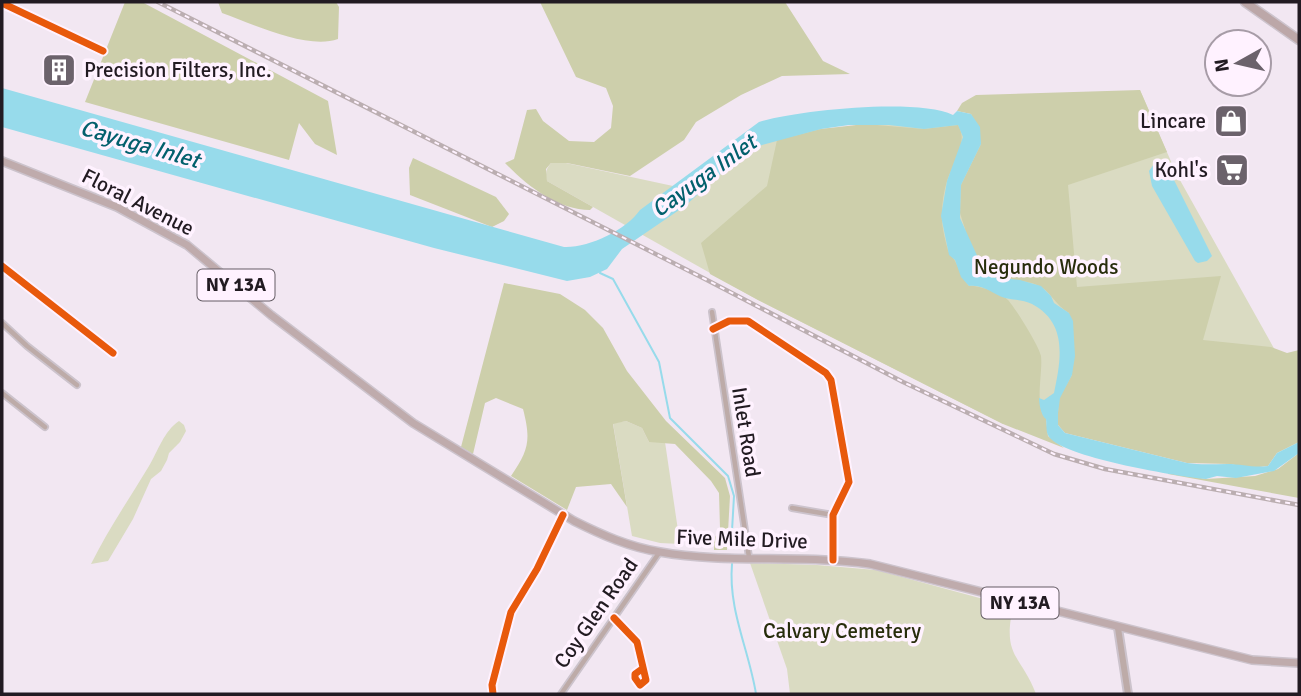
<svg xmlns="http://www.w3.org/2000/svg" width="1301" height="696" font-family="Signika,sans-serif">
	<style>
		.green { fill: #dadbc2 }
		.forest { fill: #cdcfab }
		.water { fill: #97dbeb }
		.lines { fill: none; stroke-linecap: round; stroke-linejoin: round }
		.stream { stroke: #97dbeb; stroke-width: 2 }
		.minor-casing { stroke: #ccc3cc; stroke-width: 8 }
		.tertiary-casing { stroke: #ccc3cc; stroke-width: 10 }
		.primary-casing { stroke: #ccc3cc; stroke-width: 10 }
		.trunk-casing { stroke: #ccc3cc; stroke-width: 11 }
		.minor { stroke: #bdaba8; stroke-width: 4.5 }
		.tertiary { stroke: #bdaba8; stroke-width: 6 }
		.primary { stroke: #bfabac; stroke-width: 7 }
		.trunk { stroke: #bca7a8; stroke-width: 8 }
		.rail-casing { stroke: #bbaeb1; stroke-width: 4.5 }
		.rail { stroke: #fff2ff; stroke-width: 2; stroke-dasharray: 5; stroke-linecap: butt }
		.cycleway-casing { stroke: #fff2ff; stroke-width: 11 }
		.cycleway { stroke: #e8590c; stroke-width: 7 }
		.labels { text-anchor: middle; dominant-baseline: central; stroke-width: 7; stroke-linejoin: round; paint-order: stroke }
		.shield { fill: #fff2ff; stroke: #645c64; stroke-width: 2 }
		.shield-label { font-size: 19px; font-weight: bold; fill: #221b22 }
		.poi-label { font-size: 21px; fill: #221b22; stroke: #fff2ff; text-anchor: end }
		.street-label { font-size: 21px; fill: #221b22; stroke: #fff2ff }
		.park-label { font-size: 21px; fill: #282d0c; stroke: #fff2ff }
		.water-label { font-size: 23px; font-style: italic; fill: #03606d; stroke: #fff2ff }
	</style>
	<rect width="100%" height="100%" fill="#f2e7f2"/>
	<g class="green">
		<path d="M1140,90l36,83 114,204 -287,47 -245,-124 -211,-119c-2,-8 -1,-12 4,-18h15l121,26 72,-56 208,-14z"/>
		<path d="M179,421l5,4 2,6 -6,11 -11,11 -2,7 -6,11 -10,8 -18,40 -25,42 -17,3c17,-34 38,-65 58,-98 9,-15 15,-35 30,-45z"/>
		<path d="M626,421l16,7 7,14h16l15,102 -20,-1 -28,-7 -19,-113z"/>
		<path d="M750,563l67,2 59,5 137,37c-11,51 8,47 23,87h-246l-3,-25z"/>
	</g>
	<g class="forest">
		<path d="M125,2h17l186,99 9,54 -22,-11 -16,-21 -10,37 -204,-58z"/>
		<path d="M218,2h118l3,5 -1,32c-31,11 -85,-15 -116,-26z"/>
		<path d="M540,2h245l38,59 27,13 -68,2 -41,19 -45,27 -12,18 -54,36 -63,-13h-16l-5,6 1,12 46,26 -3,3c-32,0 -63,-24 -85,-47l9,-4 13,-49 9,-1 7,12 26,20 25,1 17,-14 2,-22 -7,-18 -30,-11z"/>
		<path d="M1140,90l27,62 -99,33 9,102 144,-11 -18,64 68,7 16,6 12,-3v92l-22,11 -9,13 -17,2 -21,-4 -43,-1 -122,-30 -7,-8v-12l1,-15 13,-23 -3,-62c-14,-8 -19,-23 -32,-28 -15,-7 -41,-4 -53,-12l-15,-31 -9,-29 1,-28 20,-41 -10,-30 -14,-3 5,-8 14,-8z"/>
		<path d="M865,124l59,5 34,-4c11,17 -5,38 -11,56 -3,10 -5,21 -5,32 -1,11 3,26 6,37 1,4 6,8 8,13 5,9 6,15 13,23 10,-1 33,7 39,14 8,9 31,46 33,56 2,17 -7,52 5,62l2,18 16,12 -61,-24 -245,-124 -48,-26 -9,-31 66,-57 10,-46 44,-11z"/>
		<path d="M413,158l83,39 13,17 -5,7 -12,6 -82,-32 -1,-27z"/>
		<path d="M504,283l56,11 25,16 18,18 24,43 39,50 59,57 5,18 -3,54h-13v-11l6,-11 -1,-35 -8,-12 -36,-37 -26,-2 -7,-14 -16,-7 -13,3 14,83 -16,-23 -35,3 -9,23 -56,-34c18,-26 20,-36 12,-67l-27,-11 -11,5 -12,51 -12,-7z"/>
		<path d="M1299,453v45l-131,-24v-2l38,7 49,-3 23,-7z"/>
	</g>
	<g class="water">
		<path d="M2,88l562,159c25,1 62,-17 76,-37l119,-88c39,-12 159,-24 194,-7l4,-4 14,3 9,13 1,17 -20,41 -1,33 25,55 5,4 30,3 21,6 10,10 3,7 15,10 4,8 2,35 -3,19 -12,23 -2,15v12l7,8 122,30c13,2 26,1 40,1 15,0 26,4 41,2l9,-13 22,-11v11l-25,18 -38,7 -19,-2 -11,3c-26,-2 -137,-21 -155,-40 -6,-5 -4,-13 -5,-20 -5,-3 -7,-16 -7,-21l5,2 10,-7c7,-33 14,-70 -22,-89 -8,-4 -18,-4 -27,-6 -13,-4 -21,-14 -36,-12l-8,-9 -6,-17 -6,-5 -8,-39 6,-35 16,-44 -5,-12 -34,4 -35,-4h-40l-28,4 -59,16 -17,9 -18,14 -42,38 -63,43 -15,20 -17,8 -23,4 -133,-33 -432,-121z"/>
		<path d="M1161,161l4,1 47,94 -5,5 -9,2 -3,-2 -43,-75 -3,-15 5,-7z"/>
	</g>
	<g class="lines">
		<g class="stream">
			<path d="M600,273l13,6 46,83 11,56 58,58 6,20 -3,52"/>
			<path d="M732,564c-4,46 17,86 24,130"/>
		</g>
		<g class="minor-casing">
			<g id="minor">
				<path d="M2,3l101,48"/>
				<path d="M2,266l111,87"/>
				<path d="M712,312l37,245"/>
				<path d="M2,323l25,23 50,39"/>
				<path d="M713,329l16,-8h19l78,52 5,7 18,102 -16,33v45"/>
				<path d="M2,393l43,34"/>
				<path d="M792,508l41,7"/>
				<path d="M614,618l23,24 9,38 -6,5 -5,-7v-4l7,-5"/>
				<path d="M493,694l-1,-9 19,-73 26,-43 26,-54"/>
				<path d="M561,694l98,-141"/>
			</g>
		</g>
		<g class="tertiary-casing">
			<path id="tertiary" d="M1118,628l10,66"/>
		</g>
		<g class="primary-casing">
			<path id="primary" d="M2,161l115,46 70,38 84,70 142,108 161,98c28,14 55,26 86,31 67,12 141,2 210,12l350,88 32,8 47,3"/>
		</g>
		<g class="trunk-casing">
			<path id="trunk" d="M1245,2l54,38"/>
		</g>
		<use href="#minor" class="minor"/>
		<use href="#tertiary" class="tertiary"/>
		<use href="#primary" class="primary"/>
		<use href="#trunk" class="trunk"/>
		<g class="rail-casing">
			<path id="rail" d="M158,2l547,277 198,103 151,72 51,15 194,36"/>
		</g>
		<use href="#rail" class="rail"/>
		<g class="cycleway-casing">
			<g id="cycleway">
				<path d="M2,3l101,48"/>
				<path d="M2,266l111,87"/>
				<path d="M713,329l16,-8h19l78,52 5,7 18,102 -16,33v45"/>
				<path d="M614,618l23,24 9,38 -6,5 -5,-7v-4l7,-5"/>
				<path d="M493,694l-1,-9 19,-73 26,-43 26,-54"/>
			</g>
		</g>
		<use href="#cycleway" class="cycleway"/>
	</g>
	<defs>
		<g id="building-square" transform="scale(1.75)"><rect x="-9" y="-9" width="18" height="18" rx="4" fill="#6b626b" stroke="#fff2ff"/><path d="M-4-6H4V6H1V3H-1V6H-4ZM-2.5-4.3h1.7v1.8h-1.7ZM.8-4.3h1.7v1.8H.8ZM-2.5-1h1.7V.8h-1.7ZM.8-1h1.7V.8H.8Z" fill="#fff"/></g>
		<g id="shop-square" transform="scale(1.75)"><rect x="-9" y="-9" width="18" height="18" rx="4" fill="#6b626b" stroke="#fff2ff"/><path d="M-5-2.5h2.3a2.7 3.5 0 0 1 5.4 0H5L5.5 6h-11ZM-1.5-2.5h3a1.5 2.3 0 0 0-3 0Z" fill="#fff"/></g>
		<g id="supermarket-square" transform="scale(1.75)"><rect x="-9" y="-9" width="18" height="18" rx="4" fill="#6b626b" stroke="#fff2ff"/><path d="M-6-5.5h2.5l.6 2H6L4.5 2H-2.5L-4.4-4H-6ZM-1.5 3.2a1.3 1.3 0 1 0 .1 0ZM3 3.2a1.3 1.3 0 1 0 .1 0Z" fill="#fff"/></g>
	</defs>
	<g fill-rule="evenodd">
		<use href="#building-square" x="59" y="70"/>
		<use href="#shop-square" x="1231" y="121"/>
		<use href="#supermarket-square" x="1232" y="170"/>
	</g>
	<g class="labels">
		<g class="shield">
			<rect x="197.5" y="269.5" width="77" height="31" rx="5"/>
			<rect x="981.5" y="587.5" width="77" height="31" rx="5"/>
		</g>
		<g class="shield-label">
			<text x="236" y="285">NY 13A</text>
			<text x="1020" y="603">NY 13A</text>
		</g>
		<g class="poi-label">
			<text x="84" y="70" text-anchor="start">Precision Filters, Inc.</text>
			<text x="1206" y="121">Lincare</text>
			<text x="1208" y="170">Kohl's</text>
		</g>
		<g class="street-label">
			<text transform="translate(138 202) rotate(27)">Floral Avenue</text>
			<text transform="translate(746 432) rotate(81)">Inlet Road</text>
			<text transform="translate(742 539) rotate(2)">Five Mile Drive</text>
			<text transform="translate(596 613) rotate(-55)">Coy Glen Road</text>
		</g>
		<g class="park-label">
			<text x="1046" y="267">Negundo Woods</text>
			<text x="842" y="631">Calvary Cemetery</text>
		</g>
		<g class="water-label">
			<text transform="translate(140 144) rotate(16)">Cayuga Inlet</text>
			<text transform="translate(704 176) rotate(-36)">Cayuga Inlet</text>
		</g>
	</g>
	<rect width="1301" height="696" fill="none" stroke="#221b22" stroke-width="7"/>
	<g transform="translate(1238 63) rotate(262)"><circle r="33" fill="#fff2ff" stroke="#a79ca7" stroke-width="2"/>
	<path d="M0-5L12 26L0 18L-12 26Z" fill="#6b626b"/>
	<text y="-10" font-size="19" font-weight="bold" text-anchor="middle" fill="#221b22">N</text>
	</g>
</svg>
